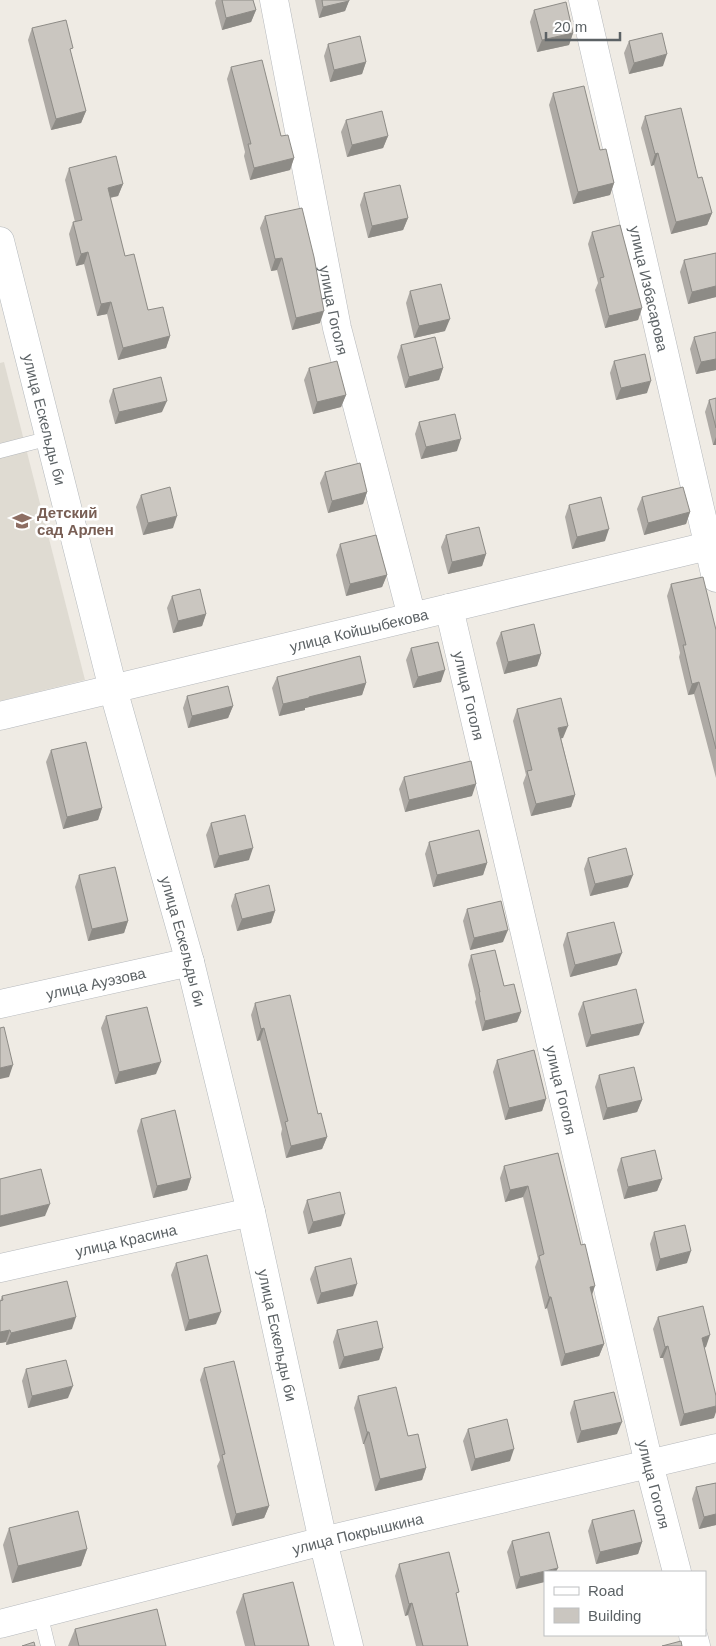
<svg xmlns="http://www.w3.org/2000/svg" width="716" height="1646" font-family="Helvetica,sans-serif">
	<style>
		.education { fill: #dfdbd2 }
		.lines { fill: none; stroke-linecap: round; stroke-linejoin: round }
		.lane-casing { stroke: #b5b8bc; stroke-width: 15 }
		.street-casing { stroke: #b5b8bc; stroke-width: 29 }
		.secondary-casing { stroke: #b3b8bc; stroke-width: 29 }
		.lane { stroke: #fff; stroke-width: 14 }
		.street { stroke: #fff; stroke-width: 28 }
		.secondary { stroke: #fff; stroke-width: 28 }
		.wall { fill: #aeaaa5 }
		.shaded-wall { fill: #8d8b86 }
		.building { fill: #cac6c0; stroke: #8d8b86 }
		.labels { text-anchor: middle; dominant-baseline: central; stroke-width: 5; stroke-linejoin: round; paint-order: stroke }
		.street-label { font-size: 15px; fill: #5c6265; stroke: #fff }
		.education-label { font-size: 15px; font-weight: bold; fill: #785e54; stroke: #fff; text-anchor: start }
	</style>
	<rect width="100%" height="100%" fill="#efebe4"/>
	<path class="education" d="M4,362l81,318 -85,21v-338z"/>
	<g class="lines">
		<g class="lane-casing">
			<g id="lane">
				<path d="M0,451l50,-13"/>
				<path d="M40,1613l8,33"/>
			</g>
		</g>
		<g class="street-casing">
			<g id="street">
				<path id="s1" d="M274,0l63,328 75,289"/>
				<path id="s2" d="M583,0l133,578"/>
				<path id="s3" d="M449,608l200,856 28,108"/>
				<path id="s4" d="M0,716l716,-172"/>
				<path id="s5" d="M0,1004l190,-42"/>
				<path id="s6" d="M0,1268l251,-56"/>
				<path id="s7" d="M0,1624l323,-83 393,-93"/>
				<path d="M693,1635l3,11"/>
			</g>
		</g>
		<g class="secondary-casing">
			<g id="secondary">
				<path id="s8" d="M0,241l113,448 77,273 61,250 72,329 26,105"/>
			</g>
		</g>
		<use href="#lane" class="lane"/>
		<use href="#street" class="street"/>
		<use href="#secondary" class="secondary"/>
	</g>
	<g class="wall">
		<path d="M216,0h37l3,10 -5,12 -29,8 -7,-27z"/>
		<path d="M315,0h34l-4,11 -26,7z"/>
		<path d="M534,10l39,23 -4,12 -32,7 -7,-30z"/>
		<path d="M32,28l39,25 15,58 -5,12 -30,7 -23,-90z"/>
		<path d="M629,41l34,25 -34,8 -5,-21z"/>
		<path d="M328,44l38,18 -4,12 -32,8 -6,-26z"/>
		<path d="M231,67l50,69 13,22 -4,12 -40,10 -6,-24 1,-4 -18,-73z"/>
		<path d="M553,93l47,57 14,33 -4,12 -37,9 -24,-99z"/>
		<path d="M645,116l53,62 14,35 -5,12 -36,9 -17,-69 -3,1 -10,-38z"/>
		<path d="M346,120l42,16 -5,12 -36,9 -6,-25z"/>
		<path d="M69,168l54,16 -5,12 -8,2 15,58 23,54 22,26 -4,12 -48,12 -11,-46 -10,2 -13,-52 -8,2 -7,-32 4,-12h2l-10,-42z"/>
		<path d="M364,193l44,25 -5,12 -35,8 -8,-33z"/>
		<path d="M265,216l55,107 -28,7 -15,-60 -6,1 -11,-43z"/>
		<path d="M592,232l50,76 -4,12 -33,8 -10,-38 3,-7 -10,-39z"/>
		<path d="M716,253v44l-28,7 -8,-32 4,-12z"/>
		<path d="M410,291l35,40 -31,7 -8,-35z"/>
		<path d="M716,332v38l-20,4 -6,-25 4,-12z"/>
		<path d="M401,345l42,23 -4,12 -34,8 -8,-31z"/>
		<path d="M614,361l33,32 -31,7 -6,-27z"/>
		<path d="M309,368l37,27 -5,12 -28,7 -9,-34z"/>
		<path d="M113,389l49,23 -47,12 -6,-23z"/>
		<path d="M716,398v47h-3l-8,-33 4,-12z"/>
		<path d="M419,422l38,29 -36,8 -6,-25z"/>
		<path d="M325,472l42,20 -4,12 -35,9 -8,-30z"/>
		<path d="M141,495l32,33 -30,7 -7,-28z"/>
		<path d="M642,497l48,15 -4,12 -42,11 -7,-26z"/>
		<path d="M569,505l36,36 -33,8 -7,-32z"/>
		<path d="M446,535l40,19 -4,12 -34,8 -7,-27z"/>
		<path d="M340,544l47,31 -5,12 -36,9 -10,-41z"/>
		<path d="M671,584l45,46v148l-22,-84 -6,1 -9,-38 1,-4 -13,-57z"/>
		<path d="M172,596l34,18 -4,12 -29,7 -6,-25z"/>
		<path d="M501,632l40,22 -4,12 -33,8 -8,-31z"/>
		<path d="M411,648l30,34 -28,6 -7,-28z"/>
		<path d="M277,677l89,6 -4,12 -57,13v2l-26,6 -7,-28z"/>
		<path d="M187,696l46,10 -5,12 -40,10 -5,-20z"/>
		<path d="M517,709l46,29h-2l14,57 -4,12 -40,9 -8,-33 3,-8 -13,-54z"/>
		<path d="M51,750l51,58 -4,12 -35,9 -17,-67z"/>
		<path d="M404,777l68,19 -67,16 -6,-23z"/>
		<path d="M211,823l38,37 -35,8 -8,-33z"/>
		<path d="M429,842l58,21 -4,12 -50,12 -8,-33z"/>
		<path d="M588,858l40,29 -38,9 -6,-27z"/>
		<path d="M79,875l49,46 -4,12 -36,8 -13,-54z"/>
		<path d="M235,894l40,17 -4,12 -34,8 -6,-25z"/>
		<path d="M467,909l36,33 -33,8 -7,-29z"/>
		<path d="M567,933l50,32 -47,12 -7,-32z"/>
		<path d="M471,955l33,31 17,26 -4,10 -35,9 -7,-29 1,-3 -8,-34z"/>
		<path d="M583,1002l56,33 -53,12 -8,-33z"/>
		<path d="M255,1003l63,111 9,23 -5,12 -36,9 -5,-24 1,-5 -22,-89 -3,1 -6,-26z"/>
		<path d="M106,1016l50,58 -41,10 -14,-56z"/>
		<path d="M497,1060l49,39 -4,12 -37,9 -12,-48z"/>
		<path d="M599,1075l43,25 -5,12 -34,8 -8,-33z"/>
		<path d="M141,1119l50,59 -4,12 -34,8 -16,-67z"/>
		<path d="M558,1153l46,191 -5,12 -38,10 -14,-58 -2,1 -10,-42 3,-8 -15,-62 -18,5 -5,-24 4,-12z"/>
		<path d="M621,1158l41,21 -5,12 -33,8 -7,-29z"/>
		<path d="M307,1200l34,26 -33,8 -5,-22z"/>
		<path d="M654,1232l33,31 -31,8 -6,-27z"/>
		<path d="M176,1263l40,61 -31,7 -14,-56z"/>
		<path d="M315,1267l38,29 -36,8 -7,-25z"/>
		<path d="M2,1296l70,33 -66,16v-3l-6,1v-42z"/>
		<path d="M658,1317l48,30 -2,1 10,70 -34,8 -17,-68h-3l-7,-29z"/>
		<path d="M337,1330l46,18 -4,12 -40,9 -6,-27z"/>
		<path d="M204,1368l65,138 -5,12 -32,8 -15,-60 3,-6 -20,-80z"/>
		<path d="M26,1369l42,29 -40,10 -6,-27z"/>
		<path d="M358,1396l50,40 18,32 -4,12 -47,11 -11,-47h-1l-9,-36z"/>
		<path d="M574,1401l43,33 -40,9 -7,-30z"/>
		<path d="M468,1429l42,32 -39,10 -8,-30z"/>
		<path d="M716,1483v42l-17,4 -7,-30 4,-12z"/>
		<path d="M592,1520l50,22 -4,12 -42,10 -8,-33z"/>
		<path d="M9,1528l78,21 -6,17 -69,17 -9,-38z"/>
		<path d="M549,1532l-33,57 -9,-37 5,-11z"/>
		<path d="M399,1564l58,33 11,49h-52l-8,-31 -3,1 -10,-40z"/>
		<path d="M243,1594l66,52h-64l-9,-34z"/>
		<path d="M75,1629l91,17h-98z"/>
	</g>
	<g class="shaded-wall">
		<path d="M349,1l-4,10 -26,7 4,-11z"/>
		<path d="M256,10l-5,12 -29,8 4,-12z"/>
		<path d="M573,33l-4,12 -32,7 5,-12z"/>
		<path d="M667,54l-4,12 -34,8 5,-11z"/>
		<path d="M366,62l-4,12 -32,8 4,-12z"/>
		<path d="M86,111l-5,12 -30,7 5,-11z"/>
		<path d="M388,136l-5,12 -36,9 5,-12z"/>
		<path d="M658,153l-4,12 -3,1 4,-12z"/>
		<path d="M294,158l-4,12 -40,10 4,-12z"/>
		<path d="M614,183l-4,12 -37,9 5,-12z"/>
		<path d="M123,184l-5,12 -15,3 5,-11z"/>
		<path d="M712,213l-5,12 -36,9 5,-12z"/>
		<path d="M408,218l-5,12 -35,8 4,-12z"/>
		<path d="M88,252l-4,12 -8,2 5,-12z"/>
		<path d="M282,258l-5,12 -6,1 4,-12z"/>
		<path d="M716,286v11l-28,7 4,-12z"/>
		<path d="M111,302l-4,12 -10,2 4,-12z"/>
		<path d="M642,308l-4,12 -33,8 4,-12z"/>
		<path d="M324,311l-4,12 -28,7 4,-12z"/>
		<path d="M450,319l-5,12 -31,7 5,-12z"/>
		<path d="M170,336l-4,12 -48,12 5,-12z"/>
		<path d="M716,359v11l-20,4 5,-12z"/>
		<path d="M443,368l-4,12 -34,8 4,-11z"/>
		<path d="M651,381l-4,12 -31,7 5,-12z"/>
		<path d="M346,395l-5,12 -28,7 4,-12z"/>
		<path d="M167,401l-5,11 -47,12 4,-12z"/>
		<path d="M716,437v8h-3z"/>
		<path d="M461,439l-4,12 -36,8 5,-12z"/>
		<path d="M367,492l-4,12 -35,9 4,-12z"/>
		<path d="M690,512l-4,12 -42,11 4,-12z"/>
		<path d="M177,516l-4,12 -30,7 5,-12z"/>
		<path d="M609,529l-4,12 -33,8 5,-12z"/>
		<path d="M486,554l-4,12 -34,8 4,-12z"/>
		<path d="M387,575l-5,12 -36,9 4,-12z"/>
		<path d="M206,614l-4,12 -29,7 5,-12z"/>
		<path d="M541,654l-4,12 -33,8 4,-12z"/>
		<path d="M445,670l-4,12 -28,6 5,-11z"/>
		<path d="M699,682l-5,12 -6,1 4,-11z"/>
		<path d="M366,683l-4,12 -57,13v2l-26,6 4,-12 26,-7z"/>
		<path d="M233,706l-5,12 -40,10 4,-12z"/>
		<path d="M568,726l-5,12 -9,2 4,-12z"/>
		<path d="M476,784l-4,12 -67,16 4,-12z"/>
		<path d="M575,795l-4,12 -40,9 5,-12z"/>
		<path d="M102,808l-4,12 -35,9 4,-12z"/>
		<path d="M253,848l-4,12 -35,8 5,-12z"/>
		<path d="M487,863l-4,12 -50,12 4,-12z"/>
		<path d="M633,875l-5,12 -38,9 5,-12z"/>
		<path d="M275,911l-4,12 -34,8 5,-12z"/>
		<path d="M128,921l-4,12 -36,8 4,-12z"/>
		<path d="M508,930l-5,12 -33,8 4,-12z"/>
		<path d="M622,953l-5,12 -47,12 5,-12z"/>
		<path d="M521,1012l-4,10 -35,9 3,-10z"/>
		<path d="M644,1023l-5,12 -53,12 5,-12z"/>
		<path d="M264,1028l-4,12 -3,1 4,-12z"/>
		<path d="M161,1062l-5,12 -41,10 4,-12z"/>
		<path d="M13,1065l-4,12 -9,2v-11z"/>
		<path d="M546,1099l-4,12 -37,9 4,-12z"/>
		<path d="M642,1100l-5,12 -34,8 4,-12z"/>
		<path d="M327,1137l-5,12 -36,9 5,-12z"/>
		<path d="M191,1178l-4,12 -34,8 4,-12z"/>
		<path d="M662,1179l-5,12 -33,8 4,-12z"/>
		<path d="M528,1186l-5,11 -18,5 5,-12z"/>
		<path d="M50,1204l-5,12 -45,11v-11z"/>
		<path d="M345,1214l-4,12 -33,8 5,-12z"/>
		<path d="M691,1251l-4,12 -31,8 4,-12z"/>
		<path d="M357,1284l-4,12 -36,8 4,-11z"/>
		<path d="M595,1286l-4,12 -1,-11z"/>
		<path d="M549,1297h2l-4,11 -2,1z"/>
		<path d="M221,1312l-5,12 -31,7 4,-11z"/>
		<path d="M76,1317l-4,12 -66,16 5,-12z"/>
		<path d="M10,1330l-4,12 -6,1v-11z"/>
		<path d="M710,1335l-4,12 -9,2 5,-11z"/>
		<path d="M604,1344l-5,12 -38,10 4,-12z"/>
		<path d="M668,1346l-5,12h-3l5,-11z"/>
		<path d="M383,1348l-4,12 -40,9 5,-12z"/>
		<path d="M73,1386l-5,12 -40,10 4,-12z"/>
		<path d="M716,1406v6l-2,6 -34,8 4,-12z"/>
		<path d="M622,1422l-5,12 -40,9 4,-12z"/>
		<path d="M367,1432h2l-5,12h-1z"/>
		<path d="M514,1449l-4,12 -39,10 4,-12z"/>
		<path d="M426,1468l-4,12 -47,11 5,-12z"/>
		<path d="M269,1506l-5,12 -32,8 4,-12z"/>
		<path d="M716,1514v11l-17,4 5,-12z"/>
		<path d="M642,1542l-4,12 -42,10 4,-12z"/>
		<path d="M87,1549l-6,17 -69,17 6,-17z"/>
		<path d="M558,1568l-2,4h-11v10l-29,7 4,-12z"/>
		<path d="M412,1603l-4,12 -3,1 4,-12z"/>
	</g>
	<g class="building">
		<path d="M222,0h31l3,10 -30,8z"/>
		<path d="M322,0h27v1l-26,6z"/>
		<path d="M566,2l7,31 -31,7 -8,-30z"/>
		<path d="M66,20l7,28 -3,1 16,62 -30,8 -24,-91z"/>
		<path d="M662,33l5,21 -33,9 -5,-22z"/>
		<path d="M360,36l6,26 -32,8 -6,-26z"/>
		<path d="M262,60l19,76 7,-1 6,23 -40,10 -6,-24h3l-20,-77z"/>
		<path d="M584,86l16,64 6,-1 8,34 -36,9 -25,-99z"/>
		<path d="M681,108l17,70 4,-1 10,36 -36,9 -18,-69 -3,1 -10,-38z"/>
		<path d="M382,111l6,25 -36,9 -6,-25z"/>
		<path d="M116,156l7,28 -15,4 17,68 9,-2 14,56 15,-3 7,29 -47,12 -12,-46 -10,2 -13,-52 -7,2 -8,-32 9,-2 -13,-52z"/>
		<path d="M400,185l8,33 -36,8 -8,-33z"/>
		<path d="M302,208l12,49 10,54 -28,7 -14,-60 -7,1 -10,-43z"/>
		<path d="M620,225l22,83 -33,8 -9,-38 4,-1 -12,-45z"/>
		<path d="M716,253v33l-24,6 -8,-32z"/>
		<path d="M441,284l9,35 -31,7 -9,-35z"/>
		<path d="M716,332v27l-15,3 -7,-25z"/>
		<path d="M435,337l8,31 -34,9 -8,-32z"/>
		<path d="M645,354l6,27 -30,7 -7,-27z"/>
		<path d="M337,361l9,34 -29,7 -8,-34z"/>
		<path d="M161,377l6,24 -48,11 -6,-23z"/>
		<path d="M716,398v30l-7,-28z"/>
		<path d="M455,414l6,25 -35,8 -7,-25z"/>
		<path d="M360,463l7,29 -35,9 -7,-29z"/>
		<path d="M170,487l7,29 -29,7 -7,-28z"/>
		<path d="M683,487l7,25 -42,11 -6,-26z"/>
		<path d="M601,497l8,32 -32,8 -8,-32z"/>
		<path d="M479,527l7,27 -34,8 -6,-27z"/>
		<path d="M376,535l11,40 -37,9 -10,-40z"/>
		<path d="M703,577l13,53v119l-17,-67 -7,2 -9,-39h3l-15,-61z"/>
		<path d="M200,589l6,25 -28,7 -6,-25z"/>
		<path d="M534,624l7,30 -33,8 -7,-30z"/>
		<path d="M438,642l7,28 -27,7 -7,-29z"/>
		<path d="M360,656l6,27 -57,14v1l-26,6 -6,-27z"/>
		<path d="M228,686l5,20 -41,10 -5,-20z"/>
		<path d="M561,698l7,28 -10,2 17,67 -39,9 -9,-33 5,-1 -15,-61z"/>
		<path d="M86,742l16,66 -35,9 -16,-67z"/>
		<path d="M471,761l5,23 -67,16 -5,-23z"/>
		<path d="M245,815l8,33 -34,8 -8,-33z"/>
		<path d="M479,830l8,33 -50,12 -8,-33z"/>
		<path d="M626,848l7,27 -38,9 -7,-26z"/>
		<path d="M115,867l13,54 -36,8 -13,-54z"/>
		<path d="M269,885l6,26 -33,8 -7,-25z"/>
		<path d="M501,901l7,29 -34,8 -7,-29z"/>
		<path d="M614,922l8,31 -47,12 -8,-32z"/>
		<path d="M495,950l9,36 10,-2 7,28 -36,9 -6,-29h1l-9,-37z"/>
		<path d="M636,989l8,34 -53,12 -8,-33z"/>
		<path d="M290,995l28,119 3,-1 6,24 -36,9 -6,-24 3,-1 -24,-93 -3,1 -6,-26z"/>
		<path d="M147,1007l14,55 -42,10 -13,-56z"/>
		<path d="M4,1027l9,38 -13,3v-40z"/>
		<path d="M534,1050l12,49 -37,9 -12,-48z"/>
		<path d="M634,1067l8,33 -35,8 -8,-33z"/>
		<path d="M175,1110l16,68 -34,8 -16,-67z"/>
		<path d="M655,1150l7,29 -34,8 -7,-29z"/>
		<path d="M558,1153l23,92 4,-1 10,42 -5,1 14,57 -39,10 -14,-57h-2l-10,-41 5,-2 -16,-68 -18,4 -6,-24z"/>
		<path d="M41,1169l9,35 -50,12v-37z"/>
		<path d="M340,1192l5,22 -32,8 -6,-22z"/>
		<path d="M685,1225l6,26 -31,8 -6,-27z"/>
		<path d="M207,1255l14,57 -32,8 -13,-57z"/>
		<path d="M351,1258l6,26 -36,9 -6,-26z"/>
		<path d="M67,1281l9,36 -65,16 -1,-3 -10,2v-31l3,-1 -1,-4z"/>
		<path d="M703,1306l7,29 -8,3 14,58v10l-32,8 -16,-68 -3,1 -7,-30z"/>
		<path d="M377,1321l6,27 -39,9 -7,-27z"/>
		<path d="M66,1360l7,26 -41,10 -6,-27z"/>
		<path d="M234,1361l35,145 -33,8 -14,-59 3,-1 -21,-86z"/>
		<path d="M396,1387l12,49 10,-2 8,34 -46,11 -11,-47h-2l-9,-36z"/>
		<path d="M614,1392l8,30 -41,9 -7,-30z"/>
		<path d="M507,1419l7,30 -39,10 -7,-30z"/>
		<path d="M716,1483v31l-12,3 -8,-30z"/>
		<path d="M634,1510l8,32 -42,10 -8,-32z"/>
		<path d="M78,1511l9,38 -69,17 -9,-38z"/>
		<path d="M549,1532l9,36 -38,9 -8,-36z"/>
		<path d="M449,1552l10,40 -3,1 12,53h-45l-11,-43 -3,1 -10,-40z"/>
		<path d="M293,1582l16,64h-54l-12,-52z"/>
		<path d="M157,1609l9,37h-87l-4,-17z"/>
		<path d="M681,1641l1,5h-20z"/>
		<path d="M34,1642l1,4h-13z"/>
	</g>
	<defs>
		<g id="school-bare" transform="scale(1.5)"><path d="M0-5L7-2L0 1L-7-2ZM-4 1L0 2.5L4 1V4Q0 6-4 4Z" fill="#8d6e63" stroke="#fff" stroke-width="2.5" paint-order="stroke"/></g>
	</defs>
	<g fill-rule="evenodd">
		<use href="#school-bare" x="22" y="521"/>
	</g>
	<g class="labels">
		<g class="street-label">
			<text stroke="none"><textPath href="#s2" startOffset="296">улица Избасарова</textPath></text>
			<text stroke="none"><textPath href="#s1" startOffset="316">улица Гоголя</textPath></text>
			<text stroke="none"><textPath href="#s8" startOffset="184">улица Ескельды би</textPath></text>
			<text stroke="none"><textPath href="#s4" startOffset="369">улица Койшыбекова</textPath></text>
			<text stroke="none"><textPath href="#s3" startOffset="90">улица Гоголя</textPath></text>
			<text stroke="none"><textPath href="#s8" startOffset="724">улица Ескельды би</textPath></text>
			<text stroke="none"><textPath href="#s5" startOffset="98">улица Ауэзова</textPath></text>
			<text stroke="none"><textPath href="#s3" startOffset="495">улица Гоголя</textPath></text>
			<text stroke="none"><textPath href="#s6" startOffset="129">улица Красина</textPath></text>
			<text stroke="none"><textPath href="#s8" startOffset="1129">улица Ескельды би</textPath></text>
			<text stroke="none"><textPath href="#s3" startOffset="900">улица Гоголя</textPath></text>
			<text stroke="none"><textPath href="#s7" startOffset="369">улица Покрышкина</textPath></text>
		</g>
		<g class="education-label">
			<text x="37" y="512">Детский<tspan x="37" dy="17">сад Арлен</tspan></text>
		</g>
	</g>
	<rect x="544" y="1571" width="162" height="65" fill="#ffffff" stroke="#bec0c1"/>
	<rect x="554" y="1587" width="25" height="8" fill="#ffffff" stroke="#bec0c1"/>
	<text x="588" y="1596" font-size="15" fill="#5c6265">Road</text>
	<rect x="554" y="1608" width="25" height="15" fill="#cac6c0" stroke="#bec0c1"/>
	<text x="588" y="1621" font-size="15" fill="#5c6265">Building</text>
	<path d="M546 32v8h74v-8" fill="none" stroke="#5c6265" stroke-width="2.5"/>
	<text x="554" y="32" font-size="15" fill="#5c6265" stroke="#ffffff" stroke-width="4" paint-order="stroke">20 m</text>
</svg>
